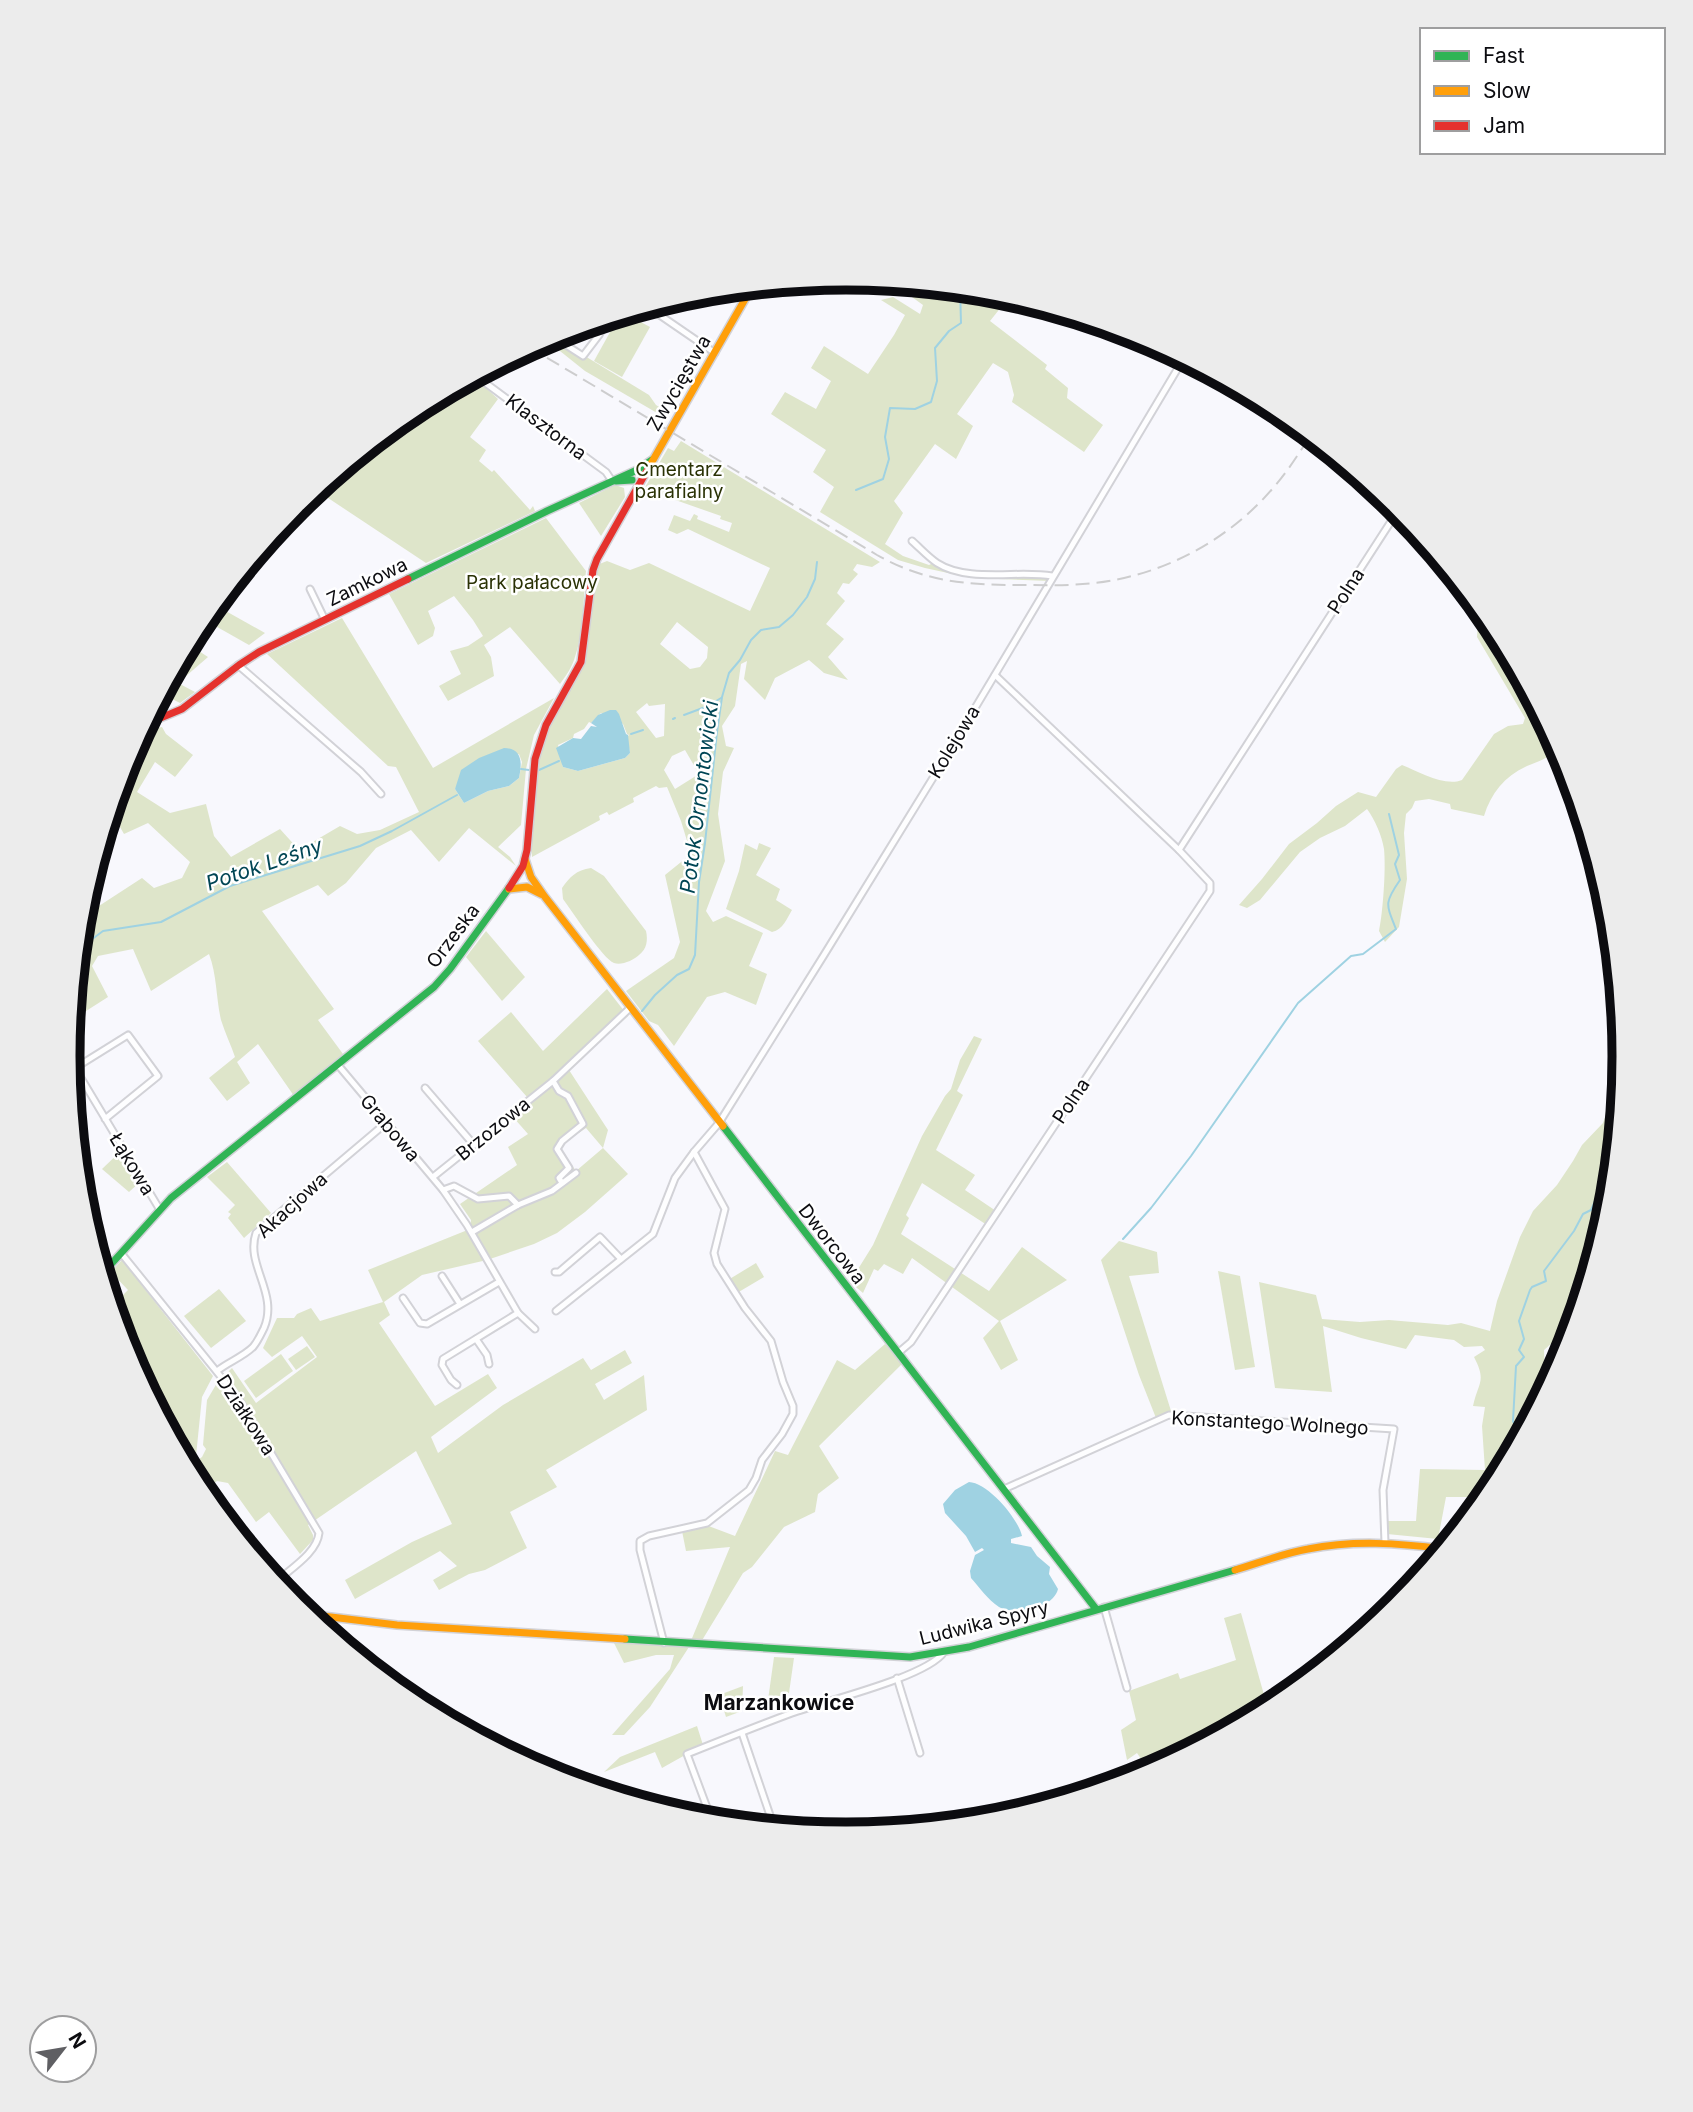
<svg xmlns="http://www.w3.org/2000/svg" width="1693" height="2112" font-family="Inter,sans-serif">
	<style>
		.green { fill: #dee5ca; fill-rule: evenodd }
		.water { fill: #9fd2e2 }
		.lines { fill: none; stroke-linecap: round; stroke-linejoin: round }
		.stream { stroke: #9fd2e2; stroke-width: 2 }
		.street-casing { stroke: #d2d2d7; stroke-width: 9 }
		.fast-casing { stroke: #d2d2d7; stroke-width: 10 }
		.slow-casing { stroke: #d2d2d7; stroke-width: 10 }
		.jam-casing { stroke: #d2d2d7; stroke-width: 10 }
		.street { stroke: #fefeff; stroke-width: 5 }
		.fast { stroke: #30b455; stroke-width: 7 }
		.slow { stroke: #ff9f0a; stroke-width: 7 }
		.jam { stroke: #e5322d; stroke-width: 7 }
		.rail { stroke: #cdcdce; stroke-width: 2; stroke-dasharray: 14 7; stroke-linecap: butt }
		.labels { text-anchor: middle; dominant-baseline: central; stroke-width: 5; stroke-linejoin: round; paint-order: stroke }
		.street-label { font-size: 19px; fill: #0c0c10; stroke: #fff }
		.park-label { font-size: 19px; fill: #2a3205; stroke: #fff }
		.water-label { font-size: 21px; font-style: italic; fill: #004554; stroke: #fff }
		.neighbourhood-label { font-size: 21px; font-weight: bold; fill: #0c0c10; stroke: #fff }
		.rim { fill: none; stroke: #0c0c10; stroke-width: 9 }
	</style>
	<rect width="100%" height="100%" fill="#f8f8fd"/>
	<g class="green">
		<path d="M910,284l89,9 11,3 -20,25 57,44 -2,4 23,19 -1,10 36,27 -19,27 -72,-50 2,-7 -6,-23 -15,-9 -36,51 16,12 -17,33 -21,-15 -41,57 9,12 -18,31 18,12 26,9 4,-2 39,10 80,3 -2,5 -79,-3 -46,-10 -27,-8 -78,-48 14,-25 -21,-15 13,-22 -55,-36 14,-22 31,17 15,-28 -20,-13 13,-22 44,28 26,-39 11,-20 -24,-15 12,-3 27,17 3,-9 -18,-13z"/>
		<path d="M626,314l24,13 -28,50 -28,-16 25,-45z"/>
		<path d="M552,336l97,59 7,10 11,7 -3,5 -79,-46 -40,-32z"/>
		<path d="M474,377l24,22 -28,38 16,13 -7,11 13,11 2,-2 36,40 3,-4 2,5 -109,52 -110,-73 98,-81z"/>
		<path d="M681,441l199,121 -8,5 -15,-3 -4,6 5,4 -9,10 -6,-1 -6,10 8,8 -19,23 18,15 -16,18 20,23 -24,-7 -15,-13 -34,18 -10,22 -21,-21 3,-18 -6,3 -6,42 -13,20 4,20 8,2 -11,24 -5,42 7,47 -19,50 7,11 13,-6 37,17 -14,33 18,8 -11,31 -31,-13 -18,5 -33,49 -16,-21 -9,-4 -23,-30 48,-33 6,-16 -15,-67 26,-21 -10,-33 -14,-34 -8,1 -3,-2 -23,12 1,4 -25,13 -2,-3 -8,4 1,4 -68,37 -1,-15 7,-84 11,-33 35,-61 13,-99 10,-4 23,9 19,-7 101,48 20,-43 -82,-39 -11,5 -9,-4 6,-15 16,6 4,-7 4,2 -1,3 32,13 3,-9 -12,-4 1,-3 -77,-27 24,-41 6,3zM677,622l31,25 -1,11 -7,9 -10,2 -30,-25zM647,703l2,3 16,-2 -1,32 -8,2 -20,-26zM601,713l22,11 4,10 2,1 -2,2 3,16 -5,5 -47,13 -15,-4 -5,-22 15,-7 1,-4 10,-5 5,-7 2,1zM685,750l14,24 -24,15 -11,-19 8,-14z"/>
		<path d="M615,485l9,3 1,9 -24,39 -22,-33z"/>
		<path d="M546,518l40,53c-3,28 -2,62 -12,89 -3,9 -9,17 -14,24l-50,-57 -26,18 7,12 3,19 -46,25 -9,-15 22,-12 -11,-23 18,-5 15,-10 -10,-16 -19,-24 -26,15 7,17 -2,8 -15,9 -29,-51z"/>
		<path d="M215,605l50,28 -16,12 -46,-26z"/>
		<path d="M342,618l91,150 121,-70 -20,37 -8,34 -5,56 -23,22 12,10 6,9 -47,-38 -30,34 -28,-32 -35,18 -30,35 -18,13 -10,-11 -56,26 72,98 -16,11 25,34 -49,42 -36,-52 -21,18 13,21 -23,18 -18,-23 26,-21c-4,-12 -10,-24 -14,-37 -5,-22 -4,-45 -12,-66l-58,37 -18,-42 -35,7 -6,10 16,31 -36,23 10,-103 60,-39 12,10 28,-10 8,-16 -42,-39 -24,11 -4,-7 -12,-6 20,-63 14,-27 20,-4 4,7 27,21 -18,22 -20,-15 -18,30 33,21 36,-9 8,32 17,21 49,-28 19,21 41,-24 17,8 23,-4 39,-18 -23,-45 -8,-1 -121,-112zM519,754l3,8 -3,16 -10,8 -21,5 -24,12 -9,-14 3,-5z"/>
		<path d="M1488,620l6,4 65,122c-8,12 -20,15 -32,20 -22,10 -36,27 -43,50l-33,-7 -1,-5 -21,-5 -14,2 -3,7 -6,6 -2,19 3,46 -8,48 -14,15 -6,-11c4,-19 7,-62 5,-82 -2,-13 -9,-29 -17,-40l-22,17 -25,12 -20,14 -40,48 -13,8 -8,-3 23,-26 27,-35 28,-21 19,-17 22,-14 18,5 20,-28 6,-4c17,7 43,22 60,15l32,-46 14,-8 15,-2 2,-6 -48,-81 1,-15z"/>
		<path d="M188,644l20,13 -30,26 17,9 -15,11 -18,-9z"/>
		<path d="M759,843l12,5 -15,27 24,14 -4,11 16,10c-5,8 -9,20 -20,22l-46,-23 13,-38 6,-27 12,6z"/>
		<path d="M591,868l13,8 42,55c2,9 1,18 -7,24 -5,5 -18,11 -25,8 -11,-4 -42,-52 -51,-64l-1,-11c8,-11 14,-18 29,-20z"/>
		<path d="M486,931l39,46 -23,24 -36,-44z"/>
		<path d="M607,989l21,27 -59,54 39,60 -5,18 25,26 -43,38 -28,21 -23,11 -47,16 -65,15 -38,27 6,13 -11,8 56,83 53,-32 9,14 -66,49 7,16 65,-48 80,-47 8,12 34,-20 7,13 -37,21 9,16 40,-25 3,35 -101,60 11,17 -47,25 17,36 -42,22 -16,4 -30,16 -6,-10 24,-14 -17,-15 -85,48 -10,-19 67,-38 40,-18 -36,-73 -108,74 5,10v5l-13,14 -31,-42 -13,10 -28,-39 -11,-2 -14,12 -15,-26 14,-10 4,-8 -3,-4 4,-45 10,-17 15,-15 24,35 61,-46 -15,-21 -30,21 -9,-9 14,-30h17l3,-4 14,-6 9,13 63,-19 -15,-32 102,-41 1,-9 -11,-16 57,-39 -9,-18 20,-13 -15,-17 -74,60 4,12 -10,-12 2,-4 92,-76 -49,-56 33,-29 32,39zM586,1128l17,20 -27,23 -18,-24z"/>
		<path d="M974,1036l8,3 -25,52 6,4 -27,55 39,25 -10,15 31,21 -9,14 -65,-42 -16,32 3,3 -8,16 88,57 33,-44 45,33 -67,41 18,39 -17,10 -18,-32 16,-17 -87,-63 -9,16 -19,-10 -6,7 -4,-2 -11,24 -13,-11 23,-37 49,-109 23,-40 6,-7 9,-29z"/>
		<path d="M1625,1057l-15,151 -35,115 -31,27 1,25 -11,30v7l-41,77 -6,8h-41l-8,42 -51,-5v-13h29l4,-52 65,1 -3,-44 3,-19 -12,-1c5,-24 14,-24 1,-49l11,-7 -3,-4 -18,1 -10,-7 -39,-5 -9,14 -45,-11 -38,-12 9,66 -57,-4 -16,-106 57,13 6,24 38,3 29,-2 59,5 13,-2 29,8 7,-30 23,-64 13,-26 24,-26 16,-24 9,-16 21,-22z"/>
		<path d="M123,1149l19,31 -13,12 -27,-23z"/>
		<path d="M227,1162l44,51 -27,25 -16,-20 3,-4 -3,-2 7,-7 -28,-28z"/>
		<path d="M1119,1241l38,11 2,21 -30,3 42,135 -15,7 -17,-43 -38,-115z"/>
		<path d="M122,1260l91,116 -11,21 -6,59 -10,8 -59,-111 -14,-48 15,-15 -17,-18z"/>
		<path d="M756,1263l8,14 -27,16 -9,-13z"/>
		<path d="M1218,1271l22,5 15,91 -20,3z"/>
		<path d="M219,1289l27,32 -35,27 -27,-32z"/>
		<path d="M885,1344l17,20 -83,82 20,32 -21,16 -3,18 -31,15 -32,40 -9,6 -42,69 -11,1 40,-96 -44,4 -4,-20 24,-6 29,11 40,-85 13,4 49,-95 18,10z"/>
		<path d="M307,1346l8,11 -19,13 -8,-11z"/>
		<path d="M281,1354l12,17 -37,27 -12,-17z"/>
		<path d="M1241,1613l27,96 -118,63 -13,-19 -10,7 -6,-30 15,-10 -7,-29 49,-18 2,6 56,-19 -12,-42z"/>
		<path d="M614,1643l75,4 -39,60 -26,28h-12l58,-66 4,-14h-18l-32,8z"/>
		<path d="M774,1657l20,1 -5,35 -21,7z"/>
		<path d="M743,1686l-1,25 -16,6 -7,-22z"/>
		<path d="M697,1726l6,19 -41,23 -7,-16 -51,20 16,-15z"/>
	</g>
	<g class="water">
		<path d="M610,710h6l3,4 7,20 2,1 2,18 -5,5 -47,13 -15,-4 -7,-19 17,-10 8,1 10,-13 6,1 -6,-4 7,-8z"/>
		<path d="M504,748c19,0 18,16 15,30l-10,8 -21,5 -24,12 -9,-14 6,-19 18,-12z"/>
		<path d="M969,1482c19,1 49,36 53,54l-11,3v4l20,4 6,9 13,11 -1,7 9,15c-4,19 -44,28 -59,18 -11,-7 -20,-20 -28,-29l-1,-7 5,-16 9,-5 -2,-2 -7,4 -9,-16 -21,-23 -2,-9 12,-14z"/>
	</g>
	<g class="lines">
		<g class="stream">
			<path d="M856,490l27,-11 6,-20 -4,-22 5,-29 25,1 16,-7 6,-21 -2,-33 14,-17 12,-8 -1,-34"/>
			<path d="M684,715l24,-9 13,-8"/>
			<path d="M673,719l2,-1"/>
			<path d="M631,734l12,-4"/>
			<path d="M521,769l8,1"/>
			<path d="M539,770l20,-9"/>
			<path d="M79,949l24,-18 58,-9 69,-36 130,-40 32,-15 65,-36"/>
			<path d="M642,1011l13,-16 22,-20 12,-6 6,-14 4,-73 6,-39 12,-111 5,-35 7,-24 11,-13 11,-20 10,-10 18,-3 14,-12 14,-18 8,-18 2,-17"/>
			<path d="M1123,1239l28,-31 40,-52 107,-153 53,-47 12,-2 33,-25c-10,-25 -12,-26 4,-49l-5,-16 4,-9 -10,-41"/>
			<path d="M1514,1451v-7l-4,-8 6,-8 -3,-7 3,-55 8,-9 -5,-7 5,-11 -5,-18 11,-31 2,-3 14,-6 -2,-10 30,-40 9,-17 8,-4 4,-9 7,-4 -3,-7 7,-6 1,-12 6,-2"/>
		</g>
		<g class="street-casing">
			<g id="street">
				<path d="M648,307l67,46"/>
				<path d="M552,336l31,20 16,-21 9,-16"/>
				<path d="M476,376l130,96 6,9"/>
				<path d="M912,541c8,7 16,16 25,22 31,20 82,7 115,13"/>
				<path d="M310,589l15,31"/>
				<path d="M238,665l123,107 20,22"/>
				<path d="M995,675l184,175"/>
				<path d="M338,1065l105,125 11,-4 24,13 31,-3 9,9"/>
				<path d="M553,1081l6,10 9,5 15,28 -21,17 -5,8 12,19 -10,10 3,5"/>
				<path d="M425,1088l49,57"/>
				<path d="M105,1119l53,-43 -30,-41 -53,33 85,142"/>
				<path d="M433,1177l120,-96 77,-73"/>
				<path d="M443,1190l24,35 51,88 -75,46 -1,6 9,15 6,5"/>
				<path d="M472,1232l46,-27 34,-14 24,-18"/>
				<path d="M121,1253l117,145 81,135c-2,20 -29,36 -43,49"/>
				<path d="M555,1272h4l41,-35 21,22"/>
				<path d="M442,1276l18,28"/>
				<path d="M403,1298l17,25 7,1 72,-42"/>
				<path d="M556,1311l97,-77 22,-56 19,-26"/>
				<path d="M518,1313l17,16"/>
				<path d="M476,1339l11,16 2,9"/>
				<path d="M898,1353l13,-11 299,-451v-8l-31,-33 220,-341"/>
				<path d="M217,1371c11,-9 26,-14 36,-24 5,-6 8,-13 11,-19 15,-35 -19,-63 -8,-95l130,-110"/>
				<path d="M1004,1489l165,-74 225,14 -11,61 2,53"/>
				<path d="M1104,1607l23,81"/>
				<path d="M664,1643l-24,-93v-9l9,-5 58,-13 42,-33 7,-12 6,-18 20,-26 11,-20v-8l-10,-24 -12,-41 -26,-33 -28,-44 -3,-11 11,-44 -31,-57 25,-29 105,-168 120,-195 240,-402"/>
				<path d="M897,1678l23,75"/>
				<path d="M742,1733l32,94"/>
				<path d="M712,1821l-25,-67c35,-14 70,-28 105,-41 33,-12 135,-36 152,-61"/>
			</g>
		</g>
		<g class="fast-casing">
			<g id="fast">
				<path d="M616,481l16,-1"/>
				<path d="M408,579l139,-68 90,-41 15,-10"/>
				<path d="M723,1126l373,483"/>
				<path d="M103,1273l68,-75 263,-211 16,-18 59,-81"/>
				<path d="M625,1639l285,18 59,-10 266,-77"/>
			</g>
		</g>
		<g class="slow-casing">
			<g id="slow">
				<path d="M649,467l103,-180"/>
				<path d="M525,859l6,18 14,20 178,229"/>
				<path d="M509,889l18,-2 14,7"/>
				<path d="M1235,1570c24,-7 49,-17 73,-21 45,-9 91,-6 136,0"/>
				<path d="M306,1614l91,11 228,14"/>
			</g>
		</g>
		<g class="jam-casing">
			<g id="jam">
				<path d="M146,724l36,-15 57,-44 20,-13 149,-73"/>
				<path d="M509,888l14,-22 4,-16 8,-91 11,-34 35,-63 12,-92 4,-11 52,-92"/>
			</g>
		</g>
		<use href="#street" class="street"/>
		<use href="#fast" class="fast"/>
		<use href="#slow" class="slow"/>
		<use href="#jam" class="jam"/>
		<path class="rail" d="M529,347l348,208c48,27 90,30 144,30 24,0 49,1 74,-2 69,-8 134,-43 179,-96 14,-16 25,-34 37,-52"/>
	</g>
	<g class="labels">
		<g class="street-label">
			<text transform="translate(679 383) rotate(-60)">Zwycięstwa</text>
			<text transform="translate(546 427) rotate(37)">Klasztorna</text>
			<text transform="translate(367 582) rotate(-26)">Zamkowa</text>
			<text transform="translate(1346 591) rotate(-57)">Polna</text>
			<text transform="translate(954 742) rotate(-59)">Kolejowa</text>
			<text transform="translate(453 936) rotate(-53)">Orzeska</text>
			<text transform="translate(1071 1101) rotate(-56)">Polna</text>
			<text transform="translate(390 1128) rotate(50)">Grabowa</text>
			<text transform="translate(493 1129) rotate(-39)">Brzozowa</text>
			<text transform="translate(132 1164) rotate(59)">Łąkowa</text>
			<text transform="translate(292 1205) rotate(-42)">Akacjowa</text>
			<text transform="translate(832 1244) rotate(52)">Dworcowa</text>
			<text transform="translate(246 1415) rotate(57)">Działkowa</text>
			<text transform="translate(1270 1423) rotate(3)">Konstantego Wolnego</text>
			<text transform="translate(984 1623) rotate(-14)">Ludwika Spyry</text>
		</g>
		<g class="park-label">
			<text x="679" y="469">Cmentarz<tspan x="679" dy="22">parafialny</tspan></text>
			<text x="532" y="582">Park pałacowy</text>
		</g>
		<g class="water-label">
			<text transform="translate(699 797) rotate(-83)">Potok Ornontowicki</text>
			<text transform="translate(264 864) rotate(-19)">Potok Leśny</text>
		</g>
		<g class="neighbourhood-label">
			<text x="779" y="1702">Marzankowice</text>
		</g>
	</g>
	<path d="M0 0H1693V2112H0ZM80 1056a766 766 0 1 1 1532 0a766 766 0 1 1-1532 0Z" fill="#ececec" fill-rule="evenodd"/>
	<path class="rim" d="M80 1056a766 766 0 1 1 1532 0a766 766 0 1 1-1532 0Z"/>
	<rect x="1420" y="28" width="245" height="126" fill="#ffffff" stroke="#9e9e9f" stroke-width="2"/>
	<rect x="1434" y="51" width="35" height="10" fill="#30b455" stroke="#9e9e9f" stroke-width="2"/>
	<text x="1483" y="63" font-size="21" fill="#0c0c10">Fast</text>
	<rect x="1434" y="86" width="35" height="10" fill="#ff9f0a" stroke="#9e9e9f" stroke-width="2"/>
	<text x="1483" y="98" font-size="21" fill="#0c0c10">Slow</text>
	<rect x="1434" y="121" width="35" height="10" fill="#e5322d" stroke="#9e9e9f" stroke-width="2"/>
	<text x="1483" y="133" font-size="21" fill="#0c0c10">Jam</text>
	<g transform="translate(63 2049) rotate(59)"><circle r="33" fill="#ffffff" stroke="#9e9e9f" stroke-width="2"/>
	<path d="M0-5L12 26L0 18L-12 26Z" fill="#5f5f63"/>
	<text y="-10" font-size="19" font-weight="bold" text-anchor="middle" fill="#0c0c10">N</text>
	</g>
</svg>
